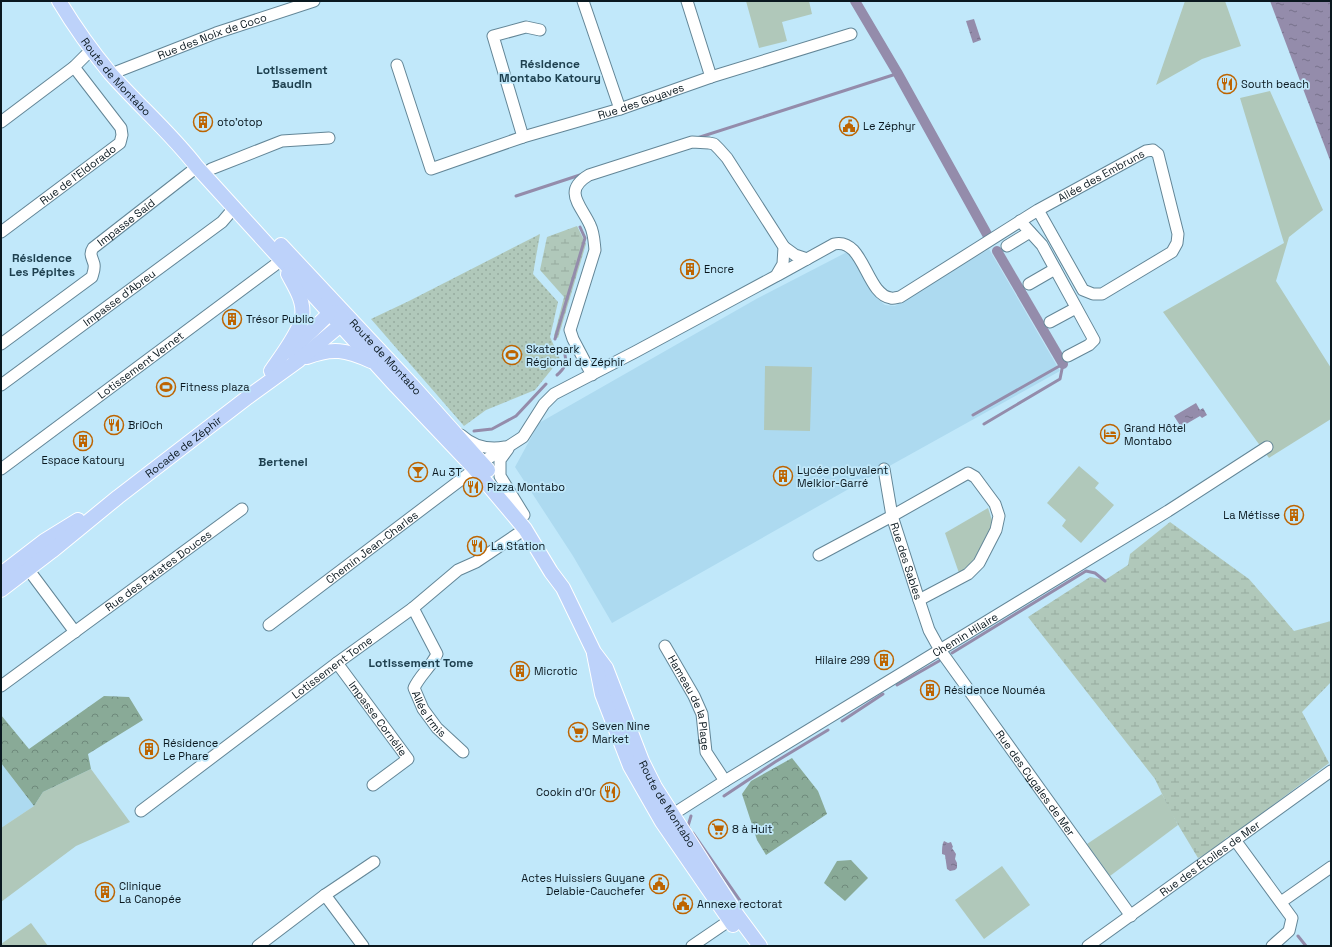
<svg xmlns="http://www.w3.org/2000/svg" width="1332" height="947" font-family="'Space Grotesk',sans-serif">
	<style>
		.built { fill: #addaf0 }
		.green { fill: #b0c8ba }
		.forest { fill: url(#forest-crowns) }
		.wetland { fill: url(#wetland-marsh) }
		.park { fill: url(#park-dots) }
		.water { fill: url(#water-ripples) }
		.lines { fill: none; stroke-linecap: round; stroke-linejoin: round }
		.stream { stroke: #948cab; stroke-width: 3 }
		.canal { stroke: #948cab; stroke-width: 10 }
		.minor-casing { stroke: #638697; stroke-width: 13 }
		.major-casing { stroke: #fff; stroke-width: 16 }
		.minor { stroke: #fff; stroke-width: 11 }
		.major { stroke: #bdd2fa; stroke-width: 14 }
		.labels { text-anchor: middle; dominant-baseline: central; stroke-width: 3.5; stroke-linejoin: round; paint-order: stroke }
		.street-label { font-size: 11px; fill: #0a181f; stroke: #c1e8fa }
		.poi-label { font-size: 11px; fill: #0a181f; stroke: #c1e8fa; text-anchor: start }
		.neighbourhood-label { font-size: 12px; font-weight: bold; fill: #1d3f4e; stroke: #c1e8fa }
	</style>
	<defs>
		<pattern id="forest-crowns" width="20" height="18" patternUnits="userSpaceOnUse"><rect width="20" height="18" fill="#89aa97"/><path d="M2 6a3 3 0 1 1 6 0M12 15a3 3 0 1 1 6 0" fill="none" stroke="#6e897b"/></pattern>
		<pattern id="wetland-marsh" width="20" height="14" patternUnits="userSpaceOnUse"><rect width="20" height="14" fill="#b0c8ba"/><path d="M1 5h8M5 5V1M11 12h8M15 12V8" fill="none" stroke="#96ab9f"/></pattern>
		<pattern id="park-dots" width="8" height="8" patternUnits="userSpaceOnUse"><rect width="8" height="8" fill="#b0c8ba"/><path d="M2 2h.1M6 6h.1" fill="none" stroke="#96ab9f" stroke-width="1.8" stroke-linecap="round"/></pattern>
		<pattern id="water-ripples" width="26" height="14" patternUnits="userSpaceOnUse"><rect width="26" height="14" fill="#948cab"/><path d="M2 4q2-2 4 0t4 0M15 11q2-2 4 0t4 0" fill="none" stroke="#77718b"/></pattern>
	</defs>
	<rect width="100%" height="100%" fill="#c1e8fa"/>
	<g class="built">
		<path d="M989,249l71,122 -176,98 -272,154 -39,-67 -58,-89 24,-44 219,-125 91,-47 28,47 8,7 10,1z"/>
		<path d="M1,763l33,43 -33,22z"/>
	</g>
	<g class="green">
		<path d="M746,1h63l3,13 -30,8 5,19 -28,7z"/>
		<path d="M1185,1h40l16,45 -39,13 -46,26z"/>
		<path d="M1270,91l53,119 -34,27 -13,44 55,87v51l-62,39 -106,-146 121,-69 -44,-145z"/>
		<path d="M765,366l47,1 -2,64 -46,-1z"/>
		<path d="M1079,466l20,17 -4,5 19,17 -33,38 -19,-17 4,-6 -19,-17z"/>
		<path d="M988,508l5,15 -21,40 -13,10 -14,-40z"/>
		<path d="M91,769l39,53 -54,24 -75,56v-74l33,-22 9,-14z"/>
		<path d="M1162,794l16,31 -68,51 -23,-32z"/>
		<path d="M1002,866l28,39 -46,34 -29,-39z"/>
		<path d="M31,923l17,23h-47v-2z"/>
	</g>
	<g class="forest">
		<path d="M104,696l25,1 14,23 -55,34 3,15 -48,23 -9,14 -33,-43v-48l28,34z"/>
		<path d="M792,758l26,33 9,23 -61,41 -9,-15 -15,-46 9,-13z"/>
		<path d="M851,860l17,18 -23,23 -21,-18 13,-22z"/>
	</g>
	<g class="wetland">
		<path d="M577,226l9,18 -28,94 -4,-2 10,-39 -24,-27 7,-33z"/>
		<path d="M1170,522l79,57 45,52 37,-10v61l-29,30 27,51 -92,69 -11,6 -8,10 -20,10 -27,-45 -16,-34 -127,-162 62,-40 15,3 23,-15 2,-11z"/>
	</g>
	<path class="park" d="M540,234l-7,40 25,28 -8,35 10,22 -25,31 -49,20 -22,16 -93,-107 38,-18z"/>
	<g class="water">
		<path d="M1270,1h61v162z"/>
		<path d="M974,19l7,21 -8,3 -7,-22z"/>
		<path d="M1196,403l4,7 3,-2 4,7 -5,3 -2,-2 -19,11 -7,-11z"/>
		<path d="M944,841l4,2 3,-1 2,5 -1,1 4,6 -1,5 2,4v5l-2,2 -5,1 -3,-2 -2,-14 -3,-1c0,-5 0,-10 2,-13z"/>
	</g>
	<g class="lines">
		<g class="stream">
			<path d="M697,138l196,-63 4,-3"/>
			<path d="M516,196l67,-22"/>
			<path d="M555,339l30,-101 -5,-11"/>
			<path d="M557,375c7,-6 10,-11 8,-20"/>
			<path d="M973,415l90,-51"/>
			<path d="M984,424l76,-45 3,-15"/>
			<path d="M474,431l18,-2 24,-13 30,-32"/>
			<path d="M952,653l134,-82 9,2 10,8"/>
			<path d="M897,685l42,-24"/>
			<path d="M842,721l41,-27"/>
			<path d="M724,796l51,-34 53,-32"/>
			<path d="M689,828l-1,-2 3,-10"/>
			<path d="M693,833l48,69"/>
			<path d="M1298,936l8,10"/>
		</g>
		<g class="canal">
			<path d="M855,1l42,71 91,164"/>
			<path d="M997,251l66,113"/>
		</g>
		<g class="minor-casing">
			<g id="minor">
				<path d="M583,1l37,108"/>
				<path d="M687,1l24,76"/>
				<path id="s1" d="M397,65l34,104 92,-32 97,-28 91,-32 140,-43"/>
				<path id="s2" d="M111,74l105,-41 98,-32"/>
				<path d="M1,122l73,-55 17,-17"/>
				<path d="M523,137l-30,-101 33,-9 14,3"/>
				<path d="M211,169l71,-28 47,-3"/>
				<path d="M1020,221l22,24 52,95 -5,5 -21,11"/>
				<path id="s3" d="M1,232l119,-89 2,-8 -1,-7 -47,-61"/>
				<path d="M1007,246l23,-14"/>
				<path d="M784,247l11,8 12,4"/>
				<path id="s4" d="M778,275l56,-31c30,-7 32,51 57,54 3,1 6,-1 9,-1l138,-87 108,-59 7,-1 5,4 20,80 -1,9 -5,9 -70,42h-9l-10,-4 -45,-80"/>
				<path d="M1029,284l26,-15"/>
				<path d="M1050,322l26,-14"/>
				<path id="s5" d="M1,344l91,-67c1,-4 3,-8 2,-13 -2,-7 -5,-10 -1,-16l104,-81"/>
				<path id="s6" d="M1,385l221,-163 12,-14"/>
				<path d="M461,435c12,11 28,15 44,12"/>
				<path d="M508,449l-8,11v16l24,39"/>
				<path d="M475,466l34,-20 14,-9 21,-33 10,-10 81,-42 141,-76 7,-12 1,-17 -57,-89 -8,-9 -5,-5 -5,-1 -17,-1 -103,33c-27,16 -8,30 1,50 4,8 4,16 5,25l-25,80 3,9 19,36"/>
				<path id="s7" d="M1,469l278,-207"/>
				<path id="s8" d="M884,469l8,47 27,84 10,30 11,20 191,266"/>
				<path d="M819,555l73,-39 76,-43 7,4 20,27 4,12 -3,14 -17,33 -11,11 -49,26"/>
				<path d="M28,569l47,63"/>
				<path id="s9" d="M413,608l24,46c-6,13 -17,21 -23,34l9,21 14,19 26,24"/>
				<path id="s10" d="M269,625l206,-156"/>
				<path id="s11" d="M665,646l29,50 8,18 4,38 19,29"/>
				<path id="s12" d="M337,663l71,96 -35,26"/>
				<path id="s13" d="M1,686l241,-177"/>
				<path id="s14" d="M141,811l196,-148 76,-55 45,-38 18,-8 49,-33"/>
				<path id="s15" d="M667,818l58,-37 443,-270 99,-64"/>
				<path d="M1235,840l57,78 -3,13 -17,15"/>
				<path d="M325,895l38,51"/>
				<path d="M1281,902l50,-35"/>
				<path d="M258,946l67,-51 49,-33"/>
				<path d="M692,946l44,-30"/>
				<path id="s16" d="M1088,946l243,-175"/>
			</g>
		</g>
		<g class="major-casing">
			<g id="major">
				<path id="s17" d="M59,1c15,25 32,49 51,72 28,32 61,60 87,94l199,219 77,81 52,62 26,43 12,16 31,64 12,16 36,93 13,26 82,128 23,31"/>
				<path id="s18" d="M281,245l131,140 76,85"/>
				<path d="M290,352l40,-39 9,-1"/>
				<path d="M307,357c26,-10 39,-7 64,4"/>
				<path d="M271,371c8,-12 29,-39 31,-54 3,-15 -7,-30 -14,-43"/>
				<path d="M1,574l43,-33 34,-21"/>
				<path id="s19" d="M1,590l51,-39 66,-54 130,-100 51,-37 38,-32 3,-4 2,-8"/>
				<path d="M594,654l8,40 28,72 32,56 71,103"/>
			</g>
		</g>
		<use href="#minor" class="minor"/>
		<use href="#major" class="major"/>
	</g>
	<defs>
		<g id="restaurant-ring" transform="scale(1)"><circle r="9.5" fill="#c1e8fa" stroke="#bd6400" stroke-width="1.5"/><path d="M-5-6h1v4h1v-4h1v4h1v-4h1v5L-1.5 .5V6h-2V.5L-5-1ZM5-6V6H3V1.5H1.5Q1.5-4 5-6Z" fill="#bd6400"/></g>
		<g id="building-ring" transform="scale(1)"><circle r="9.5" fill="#c1e8fa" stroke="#bd6400" stroke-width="1.5"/><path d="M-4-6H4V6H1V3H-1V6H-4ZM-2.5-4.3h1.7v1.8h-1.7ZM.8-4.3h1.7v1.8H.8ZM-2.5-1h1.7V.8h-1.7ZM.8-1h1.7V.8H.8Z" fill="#bd6400"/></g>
		<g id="civic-ring" transform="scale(1)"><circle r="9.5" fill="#c1e8fa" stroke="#bd6400" stroke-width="1.5"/><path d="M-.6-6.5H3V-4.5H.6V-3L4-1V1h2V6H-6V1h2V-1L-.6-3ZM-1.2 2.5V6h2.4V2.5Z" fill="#bd6400"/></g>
		<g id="stadium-ring" transform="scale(1)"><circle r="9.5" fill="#c1e8fa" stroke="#bd6400" stroke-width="1.5"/><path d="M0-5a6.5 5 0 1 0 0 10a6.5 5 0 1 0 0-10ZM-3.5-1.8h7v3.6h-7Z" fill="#bd6400"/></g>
		<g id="hotel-ring" transform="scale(1)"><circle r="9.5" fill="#c1e8fa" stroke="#bd6400" stroke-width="1.5"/><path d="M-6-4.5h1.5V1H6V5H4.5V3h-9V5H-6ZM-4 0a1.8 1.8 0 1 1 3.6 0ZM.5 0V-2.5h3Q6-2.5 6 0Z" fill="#bd6400"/></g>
		<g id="bar-ring" transform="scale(1)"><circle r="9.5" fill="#c1e8fa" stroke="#bd6400" stroke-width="1.5"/><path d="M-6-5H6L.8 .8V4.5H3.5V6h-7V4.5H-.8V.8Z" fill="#bd6400"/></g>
		<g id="supermarket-ring" transform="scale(1)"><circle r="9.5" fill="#c1e8fa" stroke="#bd6400" stroke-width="1.5"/><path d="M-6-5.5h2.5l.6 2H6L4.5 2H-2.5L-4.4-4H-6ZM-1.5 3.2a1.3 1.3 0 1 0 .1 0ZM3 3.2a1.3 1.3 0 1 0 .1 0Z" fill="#bd6400"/></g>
	</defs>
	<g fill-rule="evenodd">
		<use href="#restaurant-ring" x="1227" y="84"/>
		<use href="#building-ring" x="203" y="122"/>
		<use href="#civic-ring" x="849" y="126"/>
		<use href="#building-ring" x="690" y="269"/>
		<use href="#building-ring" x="232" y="319"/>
		<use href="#stadium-ring" x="512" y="355"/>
		<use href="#stadium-ring" x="166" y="387"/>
		<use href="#restaurant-ring" x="114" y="425"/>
		<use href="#hotel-ring" x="1110" y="434"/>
		<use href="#building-ring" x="83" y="441"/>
		<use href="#bar-ring" x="418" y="472"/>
		<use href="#building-ring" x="783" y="476"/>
		<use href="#restaurant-ring" x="473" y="487"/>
		<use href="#building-ring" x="1294" y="515"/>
		<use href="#restaurant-ring" x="477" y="546"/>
		<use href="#building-ring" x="884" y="660"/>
		<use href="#building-ring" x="520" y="671"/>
		<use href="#building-ring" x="930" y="690"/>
		<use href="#supermarket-ring" x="578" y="732"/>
		<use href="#building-ring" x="149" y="749"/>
		<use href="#restaurant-ring" x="610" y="792"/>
		<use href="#supermarket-ring" x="718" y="829"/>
		<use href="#civic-ring" x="659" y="884"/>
		<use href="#building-ring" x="105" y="892"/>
		<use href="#civic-ring" x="683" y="904"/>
	</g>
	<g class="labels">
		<g class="street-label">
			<text stroke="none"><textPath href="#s2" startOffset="108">Rue des Noix de Coco</textPath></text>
			<text stroke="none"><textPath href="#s17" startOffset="95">Route de Montabo</textPath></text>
			<text stroke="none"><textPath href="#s1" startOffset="330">Rue des Goyaves</textPath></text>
			<text stroke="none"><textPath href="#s3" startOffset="96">Rue de l'Eldorado</textPath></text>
			<text stroke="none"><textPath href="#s4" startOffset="392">Allée des Embruns</textPath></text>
			<text stroke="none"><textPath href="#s5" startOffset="185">Impasse Said</textPath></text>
			<text stroke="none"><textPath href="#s6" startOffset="147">Impasse d'Abreu</textPath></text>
			<text stroke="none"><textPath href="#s18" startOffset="153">Route de Montabo</textPath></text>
			<text stroke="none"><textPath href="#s7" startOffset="174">Lotissement Vernet</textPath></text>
			<text stroke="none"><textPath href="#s19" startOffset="232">Rocade de Zéphir</textPath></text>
			<text stroke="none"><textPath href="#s10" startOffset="129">Chemin Jean-Charles</textPath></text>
			<text stroke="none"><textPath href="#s8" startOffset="95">Rue des Sables</textPath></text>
			<text stroke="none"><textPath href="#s13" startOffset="195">Rue des Patates Douces</textPath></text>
			<text stroke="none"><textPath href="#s15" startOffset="350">Chemin Hilaire</textPath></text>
			<text stroke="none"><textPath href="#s14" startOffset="239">Lotissement Tome</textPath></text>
			<text stroke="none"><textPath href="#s11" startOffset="63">Hameau de la Plage</textPath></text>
			<text stroke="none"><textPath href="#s9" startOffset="123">Allée Irmis</textPath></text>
			<text stroke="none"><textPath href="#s12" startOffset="69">Impasse Cornélie</textPath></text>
			<text stroke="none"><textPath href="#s8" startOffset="354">Rue des Cygales de Mer</textPath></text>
			<text stroke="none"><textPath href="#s17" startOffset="1016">Route de Montabo</textPath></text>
			<text stroke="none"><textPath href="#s16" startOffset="150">Rue des Étoiles de Mer</textPath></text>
		</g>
		<g class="poi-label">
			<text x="1241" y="84">South beach</text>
			<text x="217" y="122">oto'otop</text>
			<text x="863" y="126">Le Zéphyr</text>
			<text x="704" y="269">Encre</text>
			<text x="246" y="319">Trésor Public</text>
			<text x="526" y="349">Skatepark<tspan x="526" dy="13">Régional de Zéphir</tspan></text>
			<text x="180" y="387">Fitness plaza</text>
			<text x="128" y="425">BriOch</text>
			<text x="1124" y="428">Grand Hôtel<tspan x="1124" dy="13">Montabo</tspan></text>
			<text x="83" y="460" text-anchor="middle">Espace Katoury</text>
			<text x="797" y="470">Lycée polyvalent<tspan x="797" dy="13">Melkior-Garré</tspan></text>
			<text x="432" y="472">Au 3T</text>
			<text x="487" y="487">Pizza Montabo</text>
			<text x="1280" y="515" text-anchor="end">La Métisse</text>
			<text x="491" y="546">La Station</text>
			<text x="870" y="660" text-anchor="end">Hilaire 299</text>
			<text x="534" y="671">Microtic</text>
			<text x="944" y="690">Résidence Nouméa</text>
			<text x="592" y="726">Seven Nine<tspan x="592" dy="13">Market</tspan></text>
			<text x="163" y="743">Résidence<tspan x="163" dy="13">Le Phare</tspan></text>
			<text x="596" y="792" text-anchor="end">Cookin d'Or</text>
			<text x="732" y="829">8 à Huit</text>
			<text x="645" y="878" text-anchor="end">Actes Huissiers Guyane<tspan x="645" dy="13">Delabie-Cauchefer</tspan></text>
			<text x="119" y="886">Clinique<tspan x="119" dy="13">La Canopée</tspan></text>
			<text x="697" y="904">Annexe rectorat</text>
		</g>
		<g class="neighbourhood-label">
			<text x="550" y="64">Résidence<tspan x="550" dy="14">Montabo Katoury</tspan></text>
			<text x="292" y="70">Lotissement<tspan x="292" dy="14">Baudin</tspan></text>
			<text x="42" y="258">Résidence<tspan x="42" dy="14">Les Pépites</tspan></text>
			<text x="283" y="462">Bertenel</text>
			<text x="421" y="663">Lotissement Tome</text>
		</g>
	</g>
	<rect width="1332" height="947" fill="none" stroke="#0a181f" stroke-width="4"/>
</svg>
